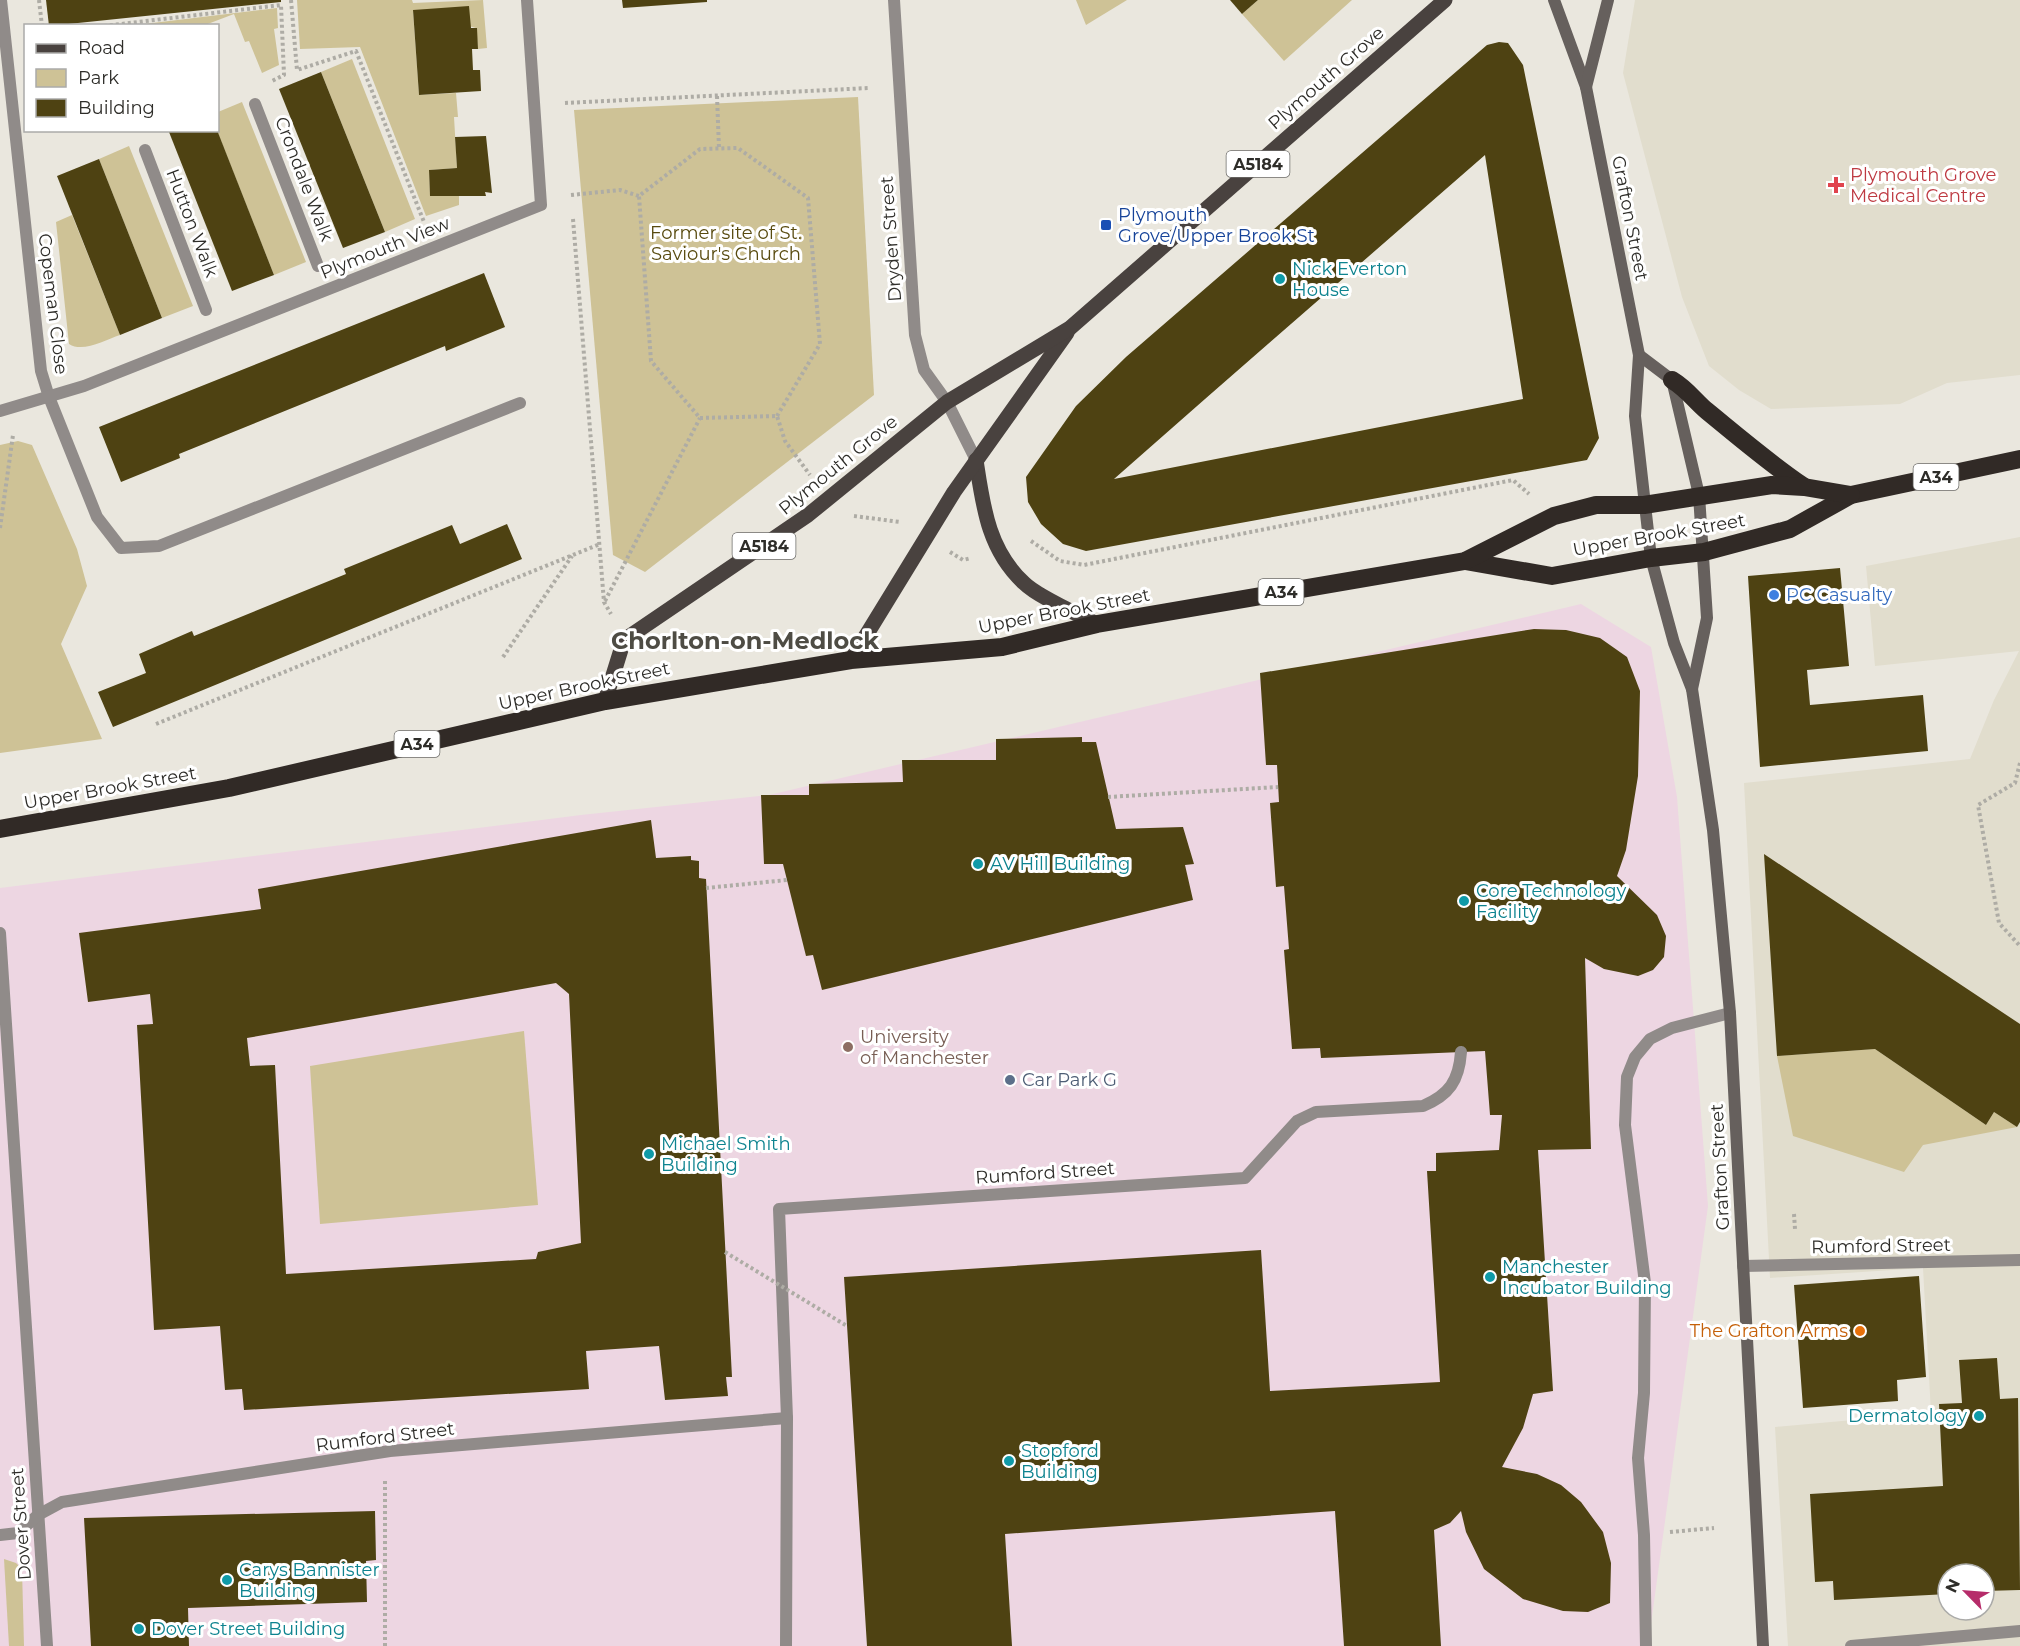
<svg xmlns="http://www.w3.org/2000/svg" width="2020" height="1646" font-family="Montserrat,sans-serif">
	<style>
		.built { fill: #e1ddcd; fill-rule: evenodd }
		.education { fill: #edd6e2 }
		.green { fill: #cec296 }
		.building { fill: #4e4212; fill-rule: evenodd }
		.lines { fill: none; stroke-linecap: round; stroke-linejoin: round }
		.path { stroke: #aeaca5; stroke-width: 4; stroke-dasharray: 3 3; stroke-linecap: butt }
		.lane { stroke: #908b89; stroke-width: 12 }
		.street { stroke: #908b89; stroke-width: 12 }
		.secondary { stroke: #66605d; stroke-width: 12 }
		.primary { stroke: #49423f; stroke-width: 15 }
		.highway { stroke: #312a26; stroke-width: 18 }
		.path-bridge { stroke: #aeaca5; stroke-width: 4; stroke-dasharray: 3 3; stroke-linecap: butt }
		.health-dot { fill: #e0444e; stroke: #fff; stroke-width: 2 }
		.transit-dot { fill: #1a4fb4; stroke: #fff; stroke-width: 2 }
		.culture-dot { fill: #0f9aa8; stroke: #fff; stroke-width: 2 }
		.shop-dot { fill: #3f7fe0; stroke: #fff; stroke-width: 2 }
		.education-dot { fill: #8d6e63; stroke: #fff; stroke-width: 2 }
		.service-dot { fill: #5c6f8a; stroke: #fff; stroke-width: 2 }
		.food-dot { fill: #e8710a; stroke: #fff; stroke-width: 2 }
		.labels { text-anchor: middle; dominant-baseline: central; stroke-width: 6; stroke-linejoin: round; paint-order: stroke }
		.shield { fill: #fff; stroke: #6d6c69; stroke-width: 1.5 }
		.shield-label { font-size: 16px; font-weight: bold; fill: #2e2d29 }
		.street-label { font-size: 18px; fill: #2e2d29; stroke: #fff }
		.health-label { font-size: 18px; fill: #be3a42; stroke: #fff; text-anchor: start }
		.transit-label { font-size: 18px; fill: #164399; stroke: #fff; text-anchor: start }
		.park-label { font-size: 18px; fill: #584a0e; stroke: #fff }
		.culture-label { font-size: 18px; fill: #0d838f; stroke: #fff; text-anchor: start }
		.shop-label { font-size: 18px; fill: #366cbe; stroke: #fff; text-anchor: start }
		.education-label { font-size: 18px; fill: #785e54; stroke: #fff; text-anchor: start }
		.service-label { font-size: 18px; fill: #4e5e75; stroke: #fff; text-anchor: start }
		.food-label { font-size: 18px; fill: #c56008; stroke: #fff; text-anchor: end }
		.district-label { font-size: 24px; font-weight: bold; fill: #4e4c44; stroke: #fff }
	</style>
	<rect width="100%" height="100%" fill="#eae7de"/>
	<g class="built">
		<path d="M1635,0h385v375l-73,8 -47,21 -129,5 -32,-19 -30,-24 -27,-69 -59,-224z"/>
		<path d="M2020,537v1109h-232l-13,-219 156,-14 -8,-145 -153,10 -26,-495 226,-24 24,-59 25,-49 -144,15 -9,-100zM1948,1574h36v36h-36z"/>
	</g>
	<path class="education" d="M1581,604l70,43 26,150 31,409 -60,440h-1648v-758l581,-73 188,-20z"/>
	<g class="green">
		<path d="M297,0h115l1,3 70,-3 4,48 -9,1 -2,-21 -63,-17 6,84 37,-2 2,24h-4l3,51 -28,2 1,25 29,-1v11l-33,11 -66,-169 -60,2z"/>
		<path d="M1076,0h51l-41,25z"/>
		<path d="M1258,0h94l-68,61 -42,-47z"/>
		<path d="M277,8l1,20 -4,1 5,36 -17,8 -13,-32 -4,1 -11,-28 -29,11h-69z"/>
		<path d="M352,59l63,160 -30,13 -64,-160z"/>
		<path d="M858,97l16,298 -229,177 -32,-17 -39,-445z"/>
		<path d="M242,102l64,160 -32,13 -57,-144 1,-19z"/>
		<path d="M129,146l64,160 -31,12 -63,-159z"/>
		<path d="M72,215l48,120c-15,5 -37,18 -51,9l-13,-122z"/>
		<path d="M18,441l14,4 45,104 10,37 -26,58 41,95 -102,14v-308z"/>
		<path d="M524,1031l14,174 -218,19 -10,-158z"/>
		<path d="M1875,1049l111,76 8,-13 23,15 -94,18 -19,27 -111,-36 -16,-80z"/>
		<path d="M4,1559l12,4 6,6 2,77h-15z"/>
	</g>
	<g class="building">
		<path d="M46,0h235v2l-232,24z"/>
		<path d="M622,0h85v2l-84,6z"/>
		<path d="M1230,0h28l-16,14z"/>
		<path d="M469,6l2,22h6l1,21h-6l1,21h7l1,21 -62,4 -6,-85z"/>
		<path d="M1499,42l9,1 15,22 76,373 -12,22 -501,91 -23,-7 -22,-20 -13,-22 -2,-25 50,-71 50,-49 361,-312zM1485,155l38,244 -409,80 91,-80z"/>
		<path d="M321,72l64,160 -42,16 -64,-159z"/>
		<path d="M173,130h44l57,145 -42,16 -63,-159z"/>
		<path d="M486,136l6,57 -7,-1 1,4h-56l-1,-26 28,-2 -2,-31z"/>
		<path d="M99,159l63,159 -42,17 -63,-159z"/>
		<path d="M484,273l21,54 -59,24 -1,-5 -266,108 1,4 -59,24 -22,-55z"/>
		<path d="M507,524l15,35 -409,168 -15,-35 48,-19 -7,-19 53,-23 2,5 152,-62 -2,-5 108,-44 8,19z"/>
		<path d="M1840,568l9,98 -42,4 3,35 113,-10 5,56 -168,16 -12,-191z"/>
		<path d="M1534,629l32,1 34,8 27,19 13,34 -2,85 -12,74 -9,26 40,39 9,21 -2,21 -11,13 -15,6 -34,-7 -19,-11 6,191 -53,1 15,241 -20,3 -10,34 -21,39 35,7 24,11 20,17 22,30 8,31 -1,40 -22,9 -25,-1 -40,-12 -39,-30 -18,-37 -5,-21 -11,12 -16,7 7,116h-97l-9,-135 -330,23 7,112h-145l-23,-369 417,-27 9,141 170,-9 -13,-211h9v-18l63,-3 3,-35h-12l-5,-64 -164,7 -1,-10 -28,1 -8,-99 5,-1 -5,-63 -8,1 -6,-84 9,-1 -2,-37h-11l-6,-92z"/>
		<path d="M1082,737v5h14l20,87 67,-2 11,37 -9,1 8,35 -371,90 -9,-35 -7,1 -23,-92h-19l-3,-69h48v-11l94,-2 -1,-22h94v-21z"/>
		<path d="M651,820l5,38 35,-2v4l8,1v17l7,1 26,498h-6l2,19 -63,4 -6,-54 -73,5 3,38 -345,21 -2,-21 -17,1 -5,-64 -66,4 -17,-305 16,-1 -3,-30 -62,8 -9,-69 182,-24 -3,-20zM556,983l13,11 12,249 -43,9 -2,7 -250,15 -11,-209 -25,1 -3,-28z"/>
		<path d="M1764,854l256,170v98l-3,5 -23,-15 -8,13 -111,-76 -98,7z"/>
		<path d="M1919,1276l7,101 -29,3 1,21 -95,7 -9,-123z"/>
		<path d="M1997,1358l3,41 18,-1 2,192 -36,1v-17h-36v20l-114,6 -1,-19 -18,1 -5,-88 133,-8 -4,-82 23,-1 -3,-43z"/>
		<path d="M375,1511l1,49 -10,1 1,41 -179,6 1,38h-98l-7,-128z"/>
	</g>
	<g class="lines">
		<g class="path">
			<path d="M39,0l3,26"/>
			<path d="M291,0l6,70 59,-19 68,171"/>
			<path d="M104,26l177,-21 3,70 -14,7"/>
			<path d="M717,96l2,52"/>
			<path d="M565,103l304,-15"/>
			<path d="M571,195l49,-5 19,6"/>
			<path d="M573,219l31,383 7,12"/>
			<path d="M777,416l43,-72 -12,-146 -70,-50 -38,1 -61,47 12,165 49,57 77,-2 8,25 25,34"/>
			<path d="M854,516l46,6"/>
			<path d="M0,528l13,-93"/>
			<path d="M1031,541l29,20 24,4 429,-85 16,14"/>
			<path d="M950,552l13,8 8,-2"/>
			<path d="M605,601l95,-183"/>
			<path d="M503,657l69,-101"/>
			<path d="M156,724l444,-180"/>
			<path d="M2020,763l-5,20 -37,22 21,118 21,23"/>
			<path d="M1108,797l170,-10"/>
			<path d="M706,888l81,-8"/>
			<path d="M1794,1214l1,15"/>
			<path d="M1670,1532l44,-4"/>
			<path d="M385,1646v-167"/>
		</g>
		<g class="lane">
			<path d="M49,397l48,120 24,31 38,-2 361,-143"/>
			<path d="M1743,1266l277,-6"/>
			<path d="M38,1515l24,-13 328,-51 397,-33"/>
			<path d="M786,1646l1,-228 -8,-209 466,-31 52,-57 19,-9 107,-6c26,-11 36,-25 38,-54"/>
			<path d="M1646,1646l-2,-111 -6,-77 6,-65 1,-110 -20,-158 2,-48 8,-20 15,-18 22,-11 58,-15"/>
			<path d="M1851,1646l169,-15"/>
		</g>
		<g class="street">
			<path d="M1,0l40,371 8,26"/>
			<path d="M894,0l21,335 9,35 23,32 29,58"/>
			<path d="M255,104l63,162"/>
			<path d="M145,150l61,160"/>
			<path d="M0,411l84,-25 457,-181 -14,-205"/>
			<path d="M0,933l47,713"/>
			<path d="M0,1535l18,-2 20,-18"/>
		</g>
		<g class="secondary">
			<path d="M1554,0l32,87 53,268 -4,61 16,142 23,85 18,46 21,141 17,183 33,633"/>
			<path d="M1586,87l22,-87"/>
			<path d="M1639,355l33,25 27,115 8,123 -15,71"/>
		</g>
		<g class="primary">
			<path d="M976,460c7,46 12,90 48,123 14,14 54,31 73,41"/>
			<path d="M851,660l103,-168 113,-159"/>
			<path d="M605,701l19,-61 184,-125 139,-113 123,-74 375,-328"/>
		</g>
		<g class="highway">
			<path d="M1672,380c15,9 23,21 35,31 33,27 62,52 96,75"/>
			<path d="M1465,561l87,15 99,-18 53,-6 86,-23 61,-34 169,-36"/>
			<path d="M0,829l229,-41 376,-87 246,-41 151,-13 95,-23 368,-63 89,-45 42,-11h48l128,-20 32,2 47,8"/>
		</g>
		<path class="path-bridge" d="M725,1252l122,74"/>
	</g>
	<path class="health-dot" d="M1833 176h6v6h6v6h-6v6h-6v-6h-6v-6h6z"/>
	<rect class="transit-dot" x="1100" y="219" width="12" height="12" rx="3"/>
	<g class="culture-dot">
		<circle cx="1280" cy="279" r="6"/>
		<circle cx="978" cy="864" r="6"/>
		<circle cx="1464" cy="901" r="6"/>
		<circle cx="649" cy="1154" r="6"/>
		<circle cx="1490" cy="1277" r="6"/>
		<circle cx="1979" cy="1416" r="6"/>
		<circle cx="1009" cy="1461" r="6"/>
		<circle cx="227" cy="1580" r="6"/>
		<circle cx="139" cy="1629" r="6"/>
	</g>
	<circle class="shop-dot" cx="1774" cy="595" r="6"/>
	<circle class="education-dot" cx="848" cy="1047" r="6"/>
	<circle class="service-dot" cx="1010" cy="1080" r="6"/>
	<circle class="food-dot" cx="1860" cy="1331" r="6"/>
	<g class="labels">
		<g class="shield">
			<rect x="1226.5" y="151" width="63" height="26" rx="4.5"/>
			<rect x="1913.5" y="464" width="45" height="26" rx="4.5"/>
			<rect x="732.5" y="533" width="63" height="26" rx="4.5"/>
			<rect x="1258.5" y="579" width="45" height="26" rx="4.5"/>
			<rect x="394.5" y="731" width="45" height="26" rx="4.5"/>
		</g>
		<g class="shield-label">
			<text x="1258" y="164">A5184</text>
			<text x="1936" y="477">A34</text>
			<text x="764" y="546">A5184</text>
			<text x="1281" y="592">A34</text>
			<text x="417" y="744">A34</text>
		</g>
		<g class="street-label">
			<text transform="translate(1326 78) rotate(-41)">Plymouth Grove</text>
			<text transform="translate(304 179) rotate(69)">Crondale Walk</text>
			<text transform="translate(1630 218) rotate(79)">Grafton Street</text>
			<text transform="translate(192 223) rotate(69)">Hutton Walk</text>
			<text transform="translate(891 239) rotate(-94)">Dryden Street</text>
			<text transform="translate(385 248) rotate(-22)">Plymouth View</text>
			<text transform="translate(53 304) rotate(83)">Copeman Close</text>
			<text transform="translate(838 465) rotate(-39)">Plymouth Grove</text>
			<text transform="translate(1659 535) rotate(-10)">Upper Brook Street</text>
			<text transform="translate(1064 611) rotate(-11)">Upper Brook Street</text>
			<text transform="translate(584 686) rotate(-12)">Upper Brook Street</text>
			<text transform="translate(110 788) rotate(-10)">Upper Brook Street</text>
			<text transform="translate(1720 1167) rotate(-93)">Grafton Street</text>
			<text transform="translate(1045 1173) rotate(-4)">Rumford Street</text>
			<text transform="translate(1881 1246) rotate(-1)">Rumford Street</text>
			<text transform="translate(385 1437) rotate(-7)">Rumford Street</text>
			<text transform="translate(21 1524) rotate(-94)">Dover Street</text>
		</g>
		<g class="health-label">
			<text x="1850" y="175">Plymouth Grove<tspan x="1850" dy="21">Medical Centre</tspan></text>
		</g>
		<g class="transit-label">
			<text x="1118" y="215">Plymouth<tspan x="1118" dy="21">Grove/Upper Brook St</tspan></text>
		</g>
		<g class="park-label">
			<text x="726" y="233">Former site of St.<tspan x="726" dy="21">Saviour's Church</tspan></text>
		</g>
		<g class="culture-label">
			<text x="1292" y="269">Nick Everton<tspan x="1292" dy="21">House</tspan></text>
			<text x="990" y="864">AV Hill Building</text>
			<text x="1476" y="891">Core Technology<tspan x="1476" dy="21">Facility</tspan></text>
			<text x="661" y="1144">Michael Smith<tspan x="661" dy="21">Building</tspan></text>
			<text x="1502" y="1267">Manchester<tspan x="1502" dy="21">Incubator Building</tspan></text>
			<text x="1967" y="1416" text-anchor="end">Dermatology</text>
			<text x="1021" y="1451">Stopford<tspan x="1021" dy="21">Building</tspan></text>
			<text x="239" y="1570">Carys Bannister<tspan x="239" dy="21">Building</tspan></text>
			<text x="151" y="1629">Dover Street Building</text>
		</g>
		<g class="shop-label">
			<text x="1786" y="595">PC Casualty</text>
		</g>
		<g class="education-label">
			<text x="860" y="1037">University<tspan x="860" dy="21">of Manchester</tspan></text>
		</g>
		<g class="service-label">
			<text x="1022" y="1080">Car Park G</text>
		</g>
		<g class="food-label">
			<text x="1848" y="1331">The Grafton Arms</text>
		</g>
		<g class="district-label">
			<text x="745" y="640">Chorlton-on-Medlock</text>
		</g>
	</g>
	<rect x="24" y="24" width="195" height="108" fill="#ffffff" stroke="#ababa9" stroke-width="1.5"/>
	<rect x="36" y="44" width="30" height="9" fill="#49423f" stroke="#ababa9" stroke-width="1.5"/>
	<text x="78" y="54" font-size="18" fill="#2e2d29">Road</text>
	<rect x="36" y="69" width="30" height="18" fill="#cec296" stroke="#ababa9" stroke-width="1.5"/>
	<text x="78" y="84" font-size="18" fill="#2e2d29">Park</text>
	<rect x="36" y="99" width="30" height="18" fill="#4e4212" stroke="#ababa9" stroke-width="1.5"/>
	<text x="78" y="114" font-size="18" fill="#2e2d29">Building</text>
	<g transform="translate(1966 1592) rotate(295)"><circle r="28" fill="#ffffff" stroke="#ababa9" stroke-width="1.5"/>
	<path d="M0-4.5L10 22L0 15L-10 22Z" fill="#b62c6a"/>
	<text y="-9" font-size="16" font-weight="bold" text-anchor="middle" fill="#2e2d29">N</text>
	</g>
</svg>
